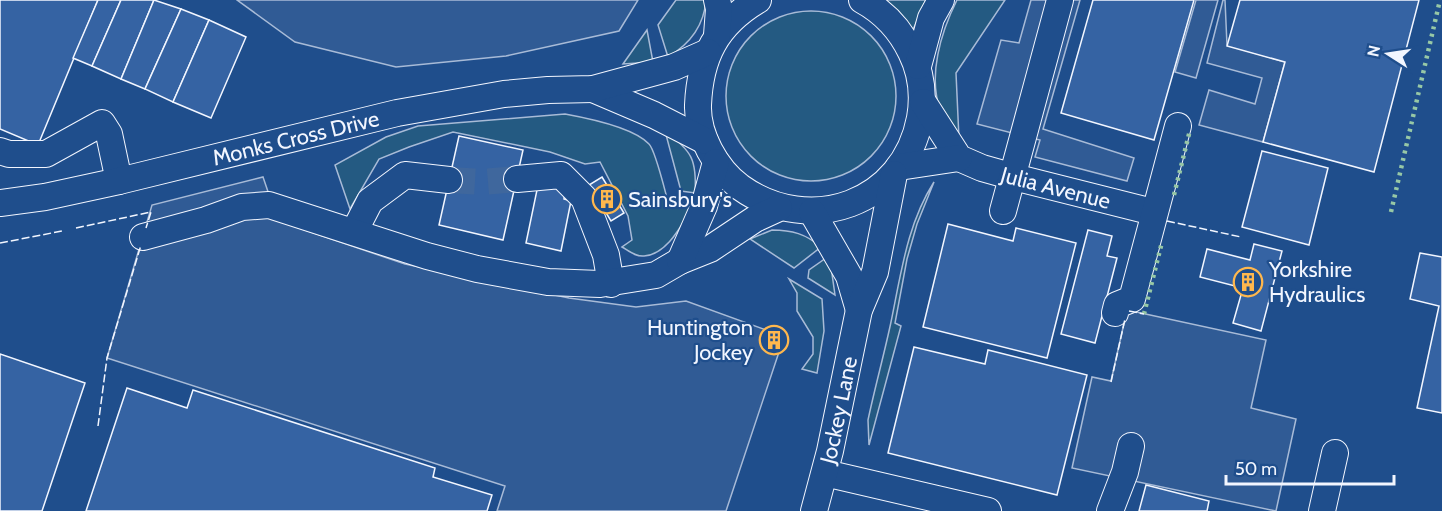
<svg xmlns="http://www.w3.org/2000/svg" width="1442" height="511" font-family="Cabin,sans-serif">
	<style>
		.green { fill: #245a82; stroke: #a8bbd7; stroke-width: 1.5 }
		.parking { fill: #305b95; stroke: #a8bbd7; stroke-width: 1.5 }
		.building { fill: #3563a3; stroke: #f2f6ff; stroke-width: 1.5 }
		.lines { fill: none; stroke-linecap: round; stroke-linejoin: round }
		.minor-tunnel { stroke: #3f679d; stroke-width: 26; stroke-dasharray: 26 13; stroke-linecap: butt }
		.minor-casing { stroke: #f2f6ff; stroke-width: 28 }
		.minor { stroke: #1f4e8c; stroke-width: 26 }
		.hedge { stroke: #97c8a6; stroke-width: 4.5; stroke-dasharray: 3 4.5; stroke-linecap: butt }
		.fence { stroke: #f2f6ff; stroke-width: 1.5; stroke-dasharray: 8 3; stroke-linecap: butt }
		.labels { text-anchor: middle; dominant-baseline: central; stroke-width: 4.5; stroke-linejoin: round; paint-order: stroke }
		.street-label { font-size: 22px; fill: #f2f6ff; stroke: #1f4e8c }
		.poi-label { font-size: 22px; fill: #f2f6ff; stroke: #1f4e8c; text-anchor: start }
	</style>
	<rect width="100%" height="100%" fill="#1f4e8c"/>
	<g class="green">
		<path d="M676,0h30c-2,26 -16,44 -38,57l-10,-32z"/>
		<path d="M883,0h43l-14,32z"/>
		<path d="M957,0h48l-49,73 3,66c-5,-8 -14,-17 -18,-27 -14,-35 0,-80 16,-112z"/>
		<circle cx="811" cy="96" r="85"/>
		<path d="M647,30l6,32 -30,2z"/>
		<path d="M565,114c22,4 68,13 84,30 6,6 15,43 18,54l26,9c-11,17 -26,48 -49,49 -8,1 -15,-5 -22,-9l10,-7 -4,-24 -28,-54 -15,2 -35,-12 -97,-20 -44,15 -30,12 -29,50 -15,-44 51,-28 32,-11z"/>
		<path d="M665,131c27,20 32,29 30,62l-14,-2z"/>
		<path d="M934,182l-17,42 -10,35 -12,64 6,3 -32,119 -1,-25c7,-33 16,-65 23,-98 10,-48 16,-98 43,-140z"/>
		<path d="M772,230c20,0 34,4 49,17l-27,21 -44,-29z"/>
		<path d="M826,258l5,9 4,28 -27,-17 1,-8z"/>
		<path d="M789,279l33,20 2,32 -7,42 -15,-4 11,-15v-17l-16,-26v-18z"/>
	</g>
	<g class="parking">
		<path d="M237,0h401l-19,31 -113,25 -110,11 -101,-25z"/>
		<path d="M1031,0h49l-37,129 91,29 -7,23 -92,-24 5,-17 -63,-16 24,-84 18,3z"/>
		<path d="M1196,0h22l-22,78 -21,-6z"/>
		<path d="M1223,0h2l2,45 58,17 -22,80 -64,-17 10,-35 46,14 7,-26 -55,-15z"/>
		<path d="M263,177l15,44 127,43 164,34 67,9 50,-6 83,30 -4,14 15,4 -54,162h-229l8,-25 -398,-128 45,-153z"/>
		<path d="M1127,310l139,30 -15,68 45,11 -20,92 -204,-43 20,-91 19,4z"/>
	</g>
	<g class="building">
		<path d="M0,0h98l-60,145 -38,-16z"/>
		<path d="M98,0h23l-29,66 -19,-8z"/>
		<path d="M121,0h33l-33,79 -29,-13z"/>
		<path d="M154,0l27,9 -36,80 -24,-10z"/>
		<path d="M1093,0h101l-40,140 -93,-27z"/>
		<path d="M1240,0h179l-45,172 -111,-30 22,-80 -58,-16z"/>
		<path d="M181,9l28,11 -36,82 -28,-13z"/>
		<path d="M209,20l37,17 -35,81 -38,-16z"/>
		<path d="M459,136l64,14 -20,90 -64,-15z"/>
		<path d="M1262,151l66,17 -19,77 -67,-18z"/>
		<path d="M602,177l22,36 -13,8 -22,-36z"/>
		<path d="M538,185l27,5 -1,9 7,2 -10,50 -35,-8z"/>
		<path d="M948,224l65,17 3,-13 60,15 -29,115 -124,-31z"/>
		<path d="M1088,230l24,6 -5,20 10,2 -22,85 -34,-9z"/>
		<path d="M1254,244l28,7 -21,80 -28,-8 10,-35 -43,-11 7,-28 43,11z"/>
		<path d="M1420,253l22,4v156l-25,-5 22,-102 -29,-7z"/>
		<path d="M769,331l15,5 -4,13 -15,-4z"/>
		<path d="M914,347l71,17 3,-14 99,25 -30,120 -169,-42z"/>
		<path d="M0,354l85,29 -43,128h-42z"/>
		<path d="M127,388l60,20 6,-18 242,78 -2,9 59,18 -5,16h-401z"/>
		<path d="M1146,485l63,16 -2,10h-68z"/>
	</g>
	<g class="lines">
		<path class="minor-tunnel" d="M449,180l34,2 34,-3"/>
		<g class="minor-casing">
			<g id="minor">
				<path d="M758,0c-42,25 -58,57 -60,105 -1,30 18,64 42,82 70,50 164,17 180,-69 4,-23 1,-46 -9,-66 -11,-23 -27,-40 -49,-52"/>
				<path d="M717,35l2,-26 -2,-9"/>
				<path d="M918,66l13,-48 10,-18"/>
				<path d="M593,89l61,26 51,26"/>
				<path id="s1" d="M923,102l36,56 23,10 32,9 139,35"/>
				<path d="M0,151l9,3h37l56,-31 7,11 10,47"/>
				<path d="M899,167l60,-9"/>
				<path d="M517,179l44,-4 23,23 22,57 5,29"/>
				<path id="s2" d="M0,203l45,-6 74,-16 278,-68 107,-19 44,-4 45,-1 81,-22 34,-15"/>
				<path d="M1003,211l57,-211"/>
				<path d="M812,212l37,64 10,34"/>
				<path d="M354,232l16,-31 35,-26 44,5"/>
				<path d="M143,237l63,-17 36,-13 27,-2 158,51 50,13 71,13 52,2 56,-9 24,-14 30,-12 45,-30 24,-11"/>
				<path d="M680,261l24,-55 12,-44"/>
				<path d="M1115,313l2,-8 15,-6 46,-173"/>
				<path d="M825,473l163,38"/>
				<path id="s3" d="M814,511l16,-60 29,-141 16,-38 19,-98"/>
				<path d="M1110,511l15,-39 6,-26"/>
				<path d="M1322,511l13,-58"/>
			</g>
		</g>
		<use href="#minor" class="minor"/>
		<g class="hedge">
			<path d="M1174,195l16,-65"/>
			<path d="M1391,212l49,-212"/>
			<path d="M1144,314l18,-72"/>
		</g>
		<g class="fence">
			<path d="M1167,221l74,16"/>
			<path d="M76,228l75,-16 -5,16"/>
			<path d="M0,243l62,-12"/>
			<path d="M1129,311l15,3"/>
			<path d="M1111,382l14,-63"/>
			<path d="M98,426l9,-68 34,-113"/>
		</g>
	</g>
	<defs>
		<g id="building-ring" transform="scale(1.5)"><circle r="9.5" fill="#1f4e8c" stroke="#ffb74d" stroke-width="1.5"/><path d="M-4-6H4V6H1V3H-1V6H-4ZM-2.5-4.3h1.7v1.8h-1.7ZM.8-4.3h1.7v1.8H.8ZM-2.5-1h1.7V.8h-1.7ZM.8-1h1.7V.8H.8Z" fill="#ffb74d"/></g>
	</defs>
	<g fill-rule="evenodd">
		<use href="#building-ring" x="607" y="199"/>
		<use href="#building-ring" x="1248" y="282"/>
		<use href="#building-ring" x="774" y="340"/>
	</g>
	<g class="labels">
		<g class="street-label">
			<text stroke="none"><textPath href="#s2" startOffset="303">Monks Cross Drive</textPath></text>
			<text stroke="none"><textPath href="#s1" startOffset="168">Julia Avenue</textPath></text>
			<text stroke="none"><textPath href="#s3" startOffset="104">Jockey Lane</textPath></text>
		</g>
		<g class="poi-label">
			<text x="628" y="199">Sainsbury's</text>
			<text x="1269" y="269">Yorkshire<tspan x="1269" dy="25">Hydraulics</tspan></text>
			<text x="753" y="327" text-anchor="end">Huntington<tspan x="753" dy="25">Jockey</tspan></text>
		</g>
	</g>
	<g transform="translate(1388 54) rotate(282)" stroke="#1f4e8c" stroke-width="4.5" paint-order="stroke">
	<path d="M0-4.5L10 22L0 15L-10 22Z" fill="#f2f6ff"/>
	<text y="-9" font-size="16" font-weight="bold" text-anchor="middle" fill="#f2f6ff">N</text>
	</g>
	<path d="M1226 475v9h168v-9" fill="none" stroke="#f2f6ff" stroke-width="3"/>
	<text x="1235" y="475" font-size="18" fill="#f2f6ff" stroke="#1f4e8c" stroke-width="4.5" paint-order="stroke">50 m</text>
</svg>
